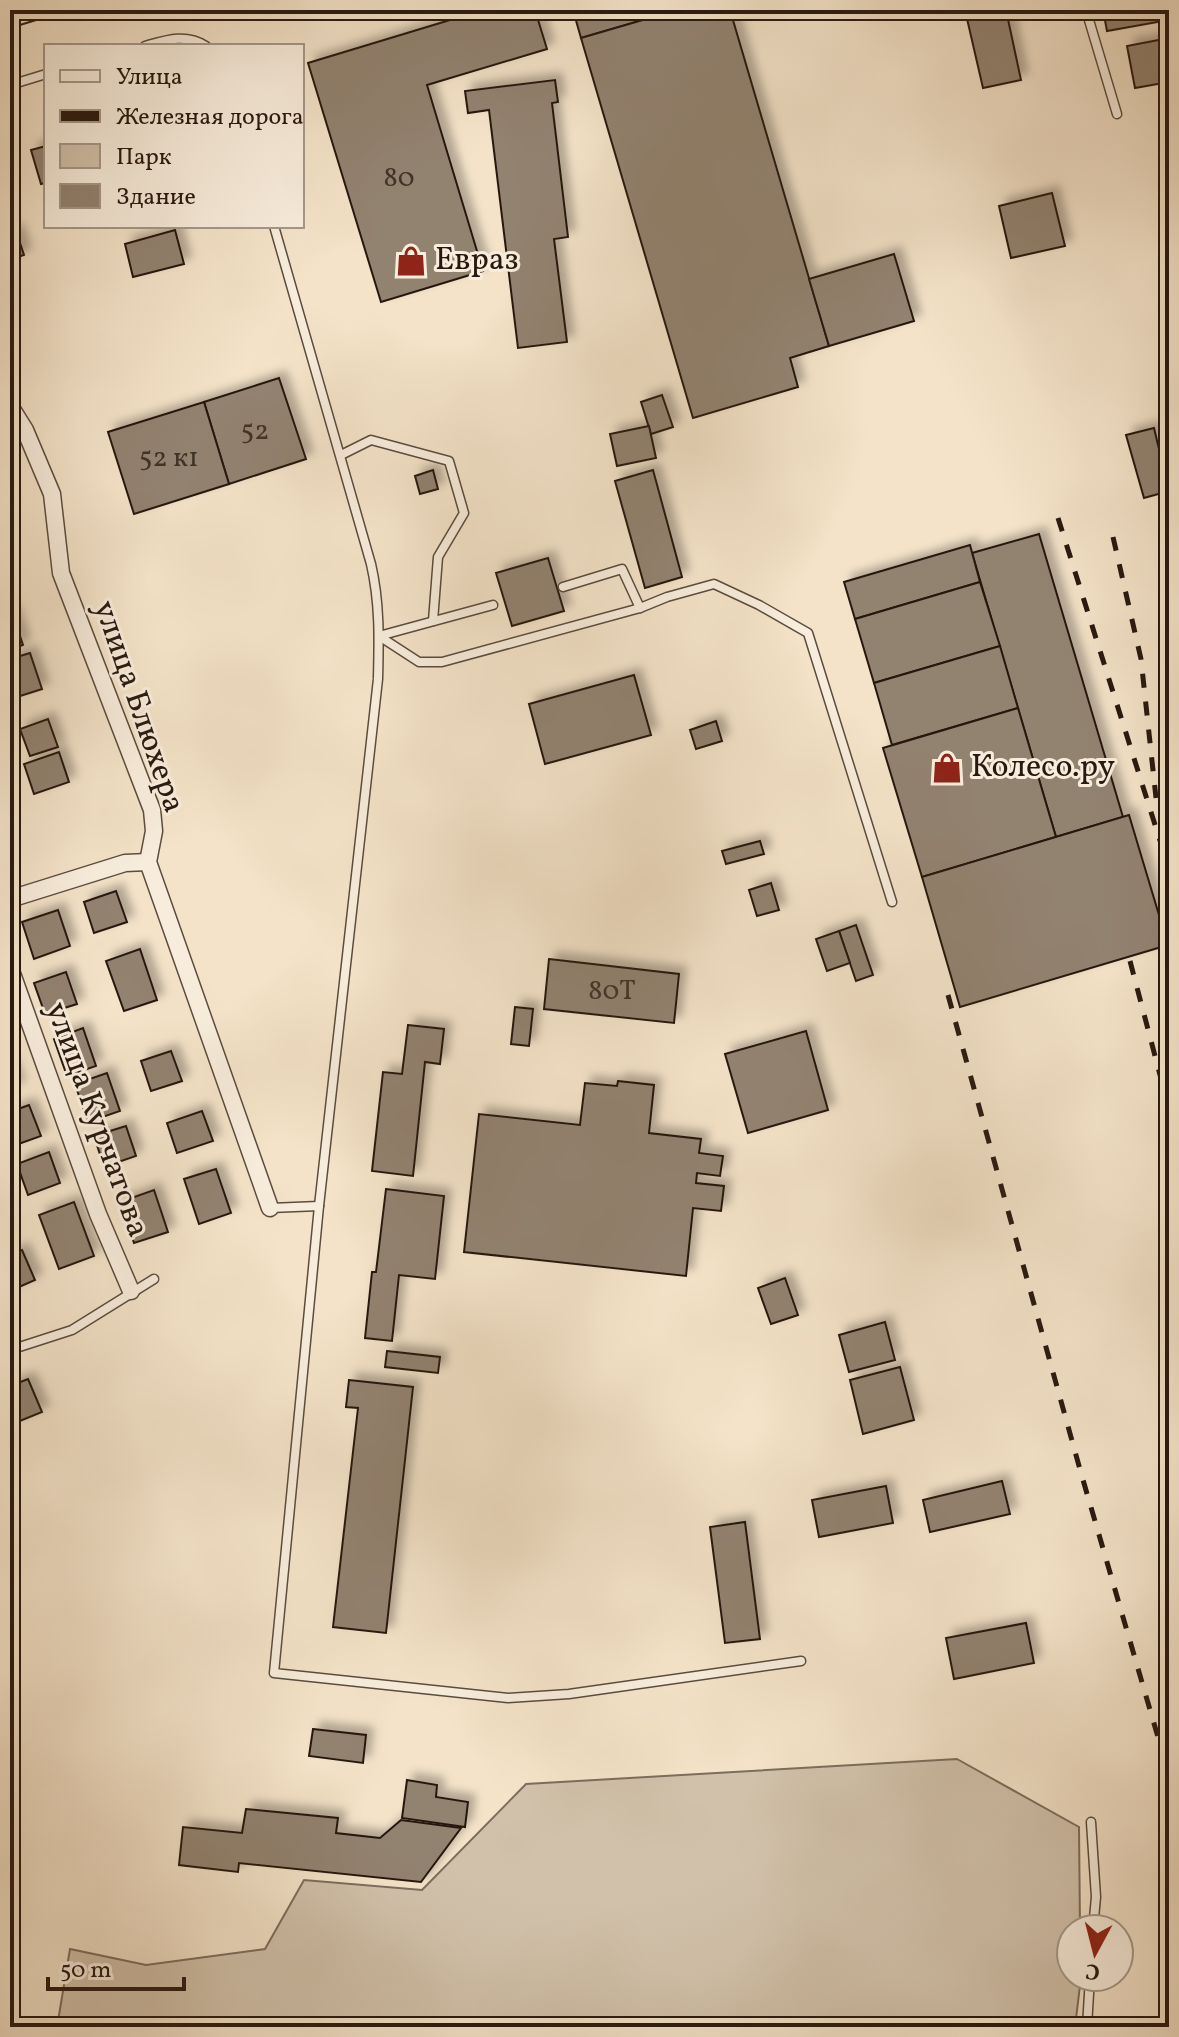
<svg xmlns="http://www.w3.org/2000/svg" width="1179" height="2037" font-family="Vollkorn,serif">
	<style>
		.green { fill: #d1c1aa; stroke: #7c6d5d; stroke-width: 2 }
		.building { fill: #928270; stroke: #281910; stroke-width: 2; filter: url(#shadow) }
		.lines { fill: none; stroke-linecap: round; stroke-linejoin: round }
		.lane-casing { stroke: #5b4c3e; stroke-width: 11 }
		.street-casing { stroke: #5b4c3e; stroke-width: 19 }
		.lane { stroke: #f8eddc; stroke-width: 8 }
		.street { stroke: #f8eddc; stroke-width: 16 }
		.tram { stroke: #281910; stroke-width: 2 }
		.rail { stroke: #281910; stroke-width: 5; stroke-dasharray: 14 14; stroke-linecap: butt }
		.labels { text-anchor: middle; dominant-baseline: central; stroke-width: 6; stroke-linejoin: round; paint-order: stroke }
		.number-label { font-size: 28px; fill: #423328 }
		.poi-label { font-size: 32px; fill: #281910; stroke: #f8eddc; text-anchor: start }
		.street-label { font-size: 32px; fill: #281910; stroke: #f8eddc }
	</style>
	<defs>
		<filter id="shadow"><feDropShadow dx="7" dy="-7" stdDeviation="4" flood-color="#0004"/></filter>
	</defs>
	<rect width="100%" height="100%" fill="#f4e3c9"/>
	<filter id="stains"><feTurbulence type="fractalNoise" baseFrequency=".0025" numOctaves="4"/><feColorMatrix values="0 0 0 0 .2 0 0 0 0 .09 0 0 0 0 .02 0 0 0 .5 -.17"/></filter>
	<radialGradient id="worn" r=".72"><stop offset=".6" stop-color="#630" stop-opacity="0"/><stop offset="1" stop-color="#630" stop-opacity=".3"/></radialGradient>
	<path class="green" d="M957,1759l122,68 1,102h-9v48h10l-6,50h-1018l13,-78 76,16 119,-16 39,-69 118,10 104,-106z"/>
	<g class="building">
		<path d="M483,10h52l12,39 -120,36 56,186 -102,31 -73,-239z"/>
		<path d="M573,10h104l-96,28z"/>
		<path d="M677,10h53l99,336 -39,12 8,29 -105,31 -112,-380z"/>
		<path d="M965,10h41l15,70 -38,8z"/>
		<path d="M1103,10h66v10l-62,11z"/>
		<path d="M1169,38v44l-34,6 -8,-42z"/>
		<path d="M555,80l3,22 -6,1 16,134 -14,2 13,103 -49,6 -29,-238 -21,3 -3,-22z"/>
		<path d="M46,146v37l-5,1 -10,-34z"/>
		<path d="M1052,193l13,53 -54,12 -12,-52z"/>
		<path d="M175,230l9,34 -51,13 -8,-33z"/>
		<path d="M16,231l8,24 -14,5v-27z"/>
		<path d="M894,254l20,67 -85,25 -20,-67z"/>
		<path d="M279,378l27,81 -77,25 -25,-82z"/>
		<path d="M662,395l11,32 -22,7 -10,-32z"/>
		<path d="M204,402l25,82 -95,30 -26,-82z"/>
		<path d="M649,426l7,32 -39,8 -7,-32z"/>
		<path d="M1154,428l15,63 -25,7 -18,-63z"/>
		<path d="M433,470l5,19 -18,5 -5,-18z"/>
		<path d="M653,470l29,107 -37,11 -30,-107z"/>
		<path d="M1039,534l84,283 -67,20 -84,-284z"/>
		<path d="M970,545l10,37 -125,37 -11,-37z"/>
		<path d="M548,558l16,53 -52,15 -16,-53z"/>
		<path d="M980,582l20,64 -126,37 -19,-64z"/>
		<path d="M12,612l11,33 -13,5v-37z"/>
		<path d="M1000,646l18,62 -126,37 -18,-62z"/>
		<path d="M30,653l12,36 -31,10 -1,-40z"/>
		<path d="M634,675l17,60 -106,29 -16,-60z"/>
		<path d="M1018,708l38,129 -134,40 -39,-129z"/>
		<path d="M48,719l10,28 -28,9 -10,-27z"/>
		<path d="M716,721l6,20 -26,8 -6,-19z"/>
		<path d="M59,752l10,30 -35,12 -10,-30z"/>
		<path d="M1129,815l39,130 -208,62 -38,-130z"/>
		<path d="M760,841l4,13 -38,10 -4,-13z"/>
		<path d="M771,883l8,27 -22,6 -8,-26z"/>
		<path d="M116,891l11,31 -33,11 -10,-31z"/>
		<path d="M58,910l12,36 -36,13 -12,-37z"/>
		<path d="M856,925l17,50 -17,6 -17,-50z"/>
		<path d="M839,931l11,32 -23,8 -11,-32z"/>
		<path d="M140,949l17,51 -33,11 -18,-50z"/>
		<path d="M549,959l130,15 -5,49 -130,-14z"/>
		<path d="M66,972l11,32 -32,10 -11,-31z"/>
		<path d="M515,1007l18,2 -4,37 -18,-2z"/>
		<path d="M408,1025l36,4 -4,35 -15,-2 -12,114 -41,-5 11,-99 19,2z"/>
		<path d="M83,1028l13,38 -29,10 -13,-37z"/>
		<path d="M806,1031l22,79 -80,23 -23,-79z"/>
		<path d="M171,1051l11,30 -31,10 -10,-30z"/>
		<path d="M10,1065l8,22 -8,3z"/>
		<path d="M107,1073l13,38 -32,11 -13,-38z"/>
		<path d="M618,1081l36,4 -5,48 52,6 -2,14 24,3 -3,20 -23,-3 -1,10 28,3 -3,25 -28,-3 -7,68 -222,-24 15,-138 101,11 5,-42 32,3z"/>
		<path d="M29,1105l12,31 -31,11v-35z"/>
		<path d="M202,1111l11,30 -36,12 -10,-30z"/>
		<path d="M126,1126l10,30 -32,11 -10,-31z"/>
		<path d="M49,1152l11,31 -32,12 -11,-31z"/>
		<path d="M216,1169l15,44 -32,11 -15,-45z"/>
		<path d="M386,1189l58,7 -9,83 -36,-4 -7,66 -27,-3 7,-66h4z"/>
		<path d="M154,1190l14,42 -34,11 -14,-41z"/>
		<path d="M74,1202l20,54 -35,13 -20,-54z"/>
		<path d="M22,1250l13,30 -25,11v-36z"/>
		<path d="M785,1278l13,37 -27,9 -13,-36z"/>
		<path d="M885,1322l10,38 -46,12 -10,-37z"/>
		<path d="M387,1351l53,6 -2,16 -53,-6z"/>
		<path d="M900,1367l14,53 -51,14 -13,-54z"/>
		<path d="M28,1379l14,33 -32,13v-39z"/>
		<path d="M349,1380l64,7 -27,246 -53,-6 25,-219 -12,-1z"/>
		<path d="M1002,1481l8,33 -80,18 -7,-32z"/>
		<path d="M886,1486l7,37 -74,14 -7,-37z"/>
		<path d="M745,1522l15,117 -35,4 -15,-116z"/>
		<path d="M1026,1623l8,40 -80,16 -8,-41z"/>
		<path d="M313,1729l53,6 -3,28 -54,-7z"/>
		<path d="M407,1780l30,5 -1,12 32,5 -3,25 -63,-9z"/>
		<path d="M246,1809l92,9 -2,15 44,5 21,-18 60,8 -40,54 -182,-19 -1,9 -59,-7 4,-38 59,6z"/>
	</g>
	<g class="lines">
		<g class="lane-casing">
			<g id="lane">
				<path d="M1086,10l31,104"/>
				<path d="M145,46c21,-6 41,-13 61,0"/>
				<path d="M10,85l36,-11"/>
				<path d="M274,226l97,338c9,39 8,76 7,115l-59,527 -45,467 234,25 61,-4 232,-33"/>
				<path d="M341,455l30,-15 78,21 15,52 -26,44 -5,64"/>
				<path d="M563,587l59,-18 18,39"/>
				<path d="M493,605l-114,31 40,26h23l198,-54 27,-11 47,-13 45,21 49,28 84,269"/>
				<path d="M270,1208l49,-2"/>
				<path d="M10,1350l62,-20 82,-51"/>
				<path d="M1091,1822l5,75 -3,32"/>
				<path d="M1087,2027l3,-50"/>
			</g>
		</g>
		<g class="street-casing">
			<g id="street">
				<path d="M10,406l15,24 27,64 9,79 91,237 2,21 -6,31 122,346"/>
				<path d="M10,899l115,-36 23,-1"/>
				<path d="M10,968l88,246 33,77"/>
			</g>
		</g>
		<use href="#lane" class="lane"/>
		<use href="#street" class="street"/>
		<path class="tram" d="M10,28l59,-18"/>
		<g class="rail">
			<path d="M1058,518l111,351"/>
			<path d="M1113,537l28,122 15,139"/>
			<path d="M1130,961l39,148"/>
			<path d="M948,995l133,478 79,271 9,41"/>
		</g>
	</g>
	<defs>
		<g id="shop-bare" transform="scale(2.4)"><path d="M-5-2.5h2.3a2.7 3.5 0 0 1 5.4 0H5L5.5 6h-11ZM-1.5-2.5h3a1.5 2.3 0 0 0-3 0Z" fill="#8f2418" stroke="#f8eddc" stroke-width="2.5" paint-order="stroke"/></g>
	</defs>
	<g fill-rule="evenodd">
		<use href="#shop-bare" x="411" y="261"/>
		<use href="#shop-bare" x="947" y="768"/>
	</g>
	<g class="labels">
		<g class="number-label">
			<text x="399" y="178">80</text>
			<text x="255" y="431">52</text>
			<text x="169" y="458">52 к1</text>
			<text x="612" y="991">80Т</text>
		</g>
		<g class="poi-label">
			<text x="435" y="261">Евраз</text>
			<text x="971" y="768">Колесо.ру</text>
		</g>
		<g class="street-label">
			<text transform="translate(138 707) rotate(71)">улица Блюхера</text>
			<text transform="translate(96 1120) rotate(70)">улица Курчатова</text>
		</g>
	</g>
	<rect width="1179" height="2037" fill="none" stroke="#f4e3c9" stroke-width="40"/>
	<rect x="12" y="12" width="1155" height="2013" fill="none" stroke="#281910" stroke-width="4"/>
	<rect x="20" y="20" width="1139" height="1997" fill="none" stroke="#281910" stroke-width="2"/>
	<rect x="44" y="44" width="260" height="184" fill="#f8eddc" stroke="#a5988a" stroke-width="2"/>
	<rect x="60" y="70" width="40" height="12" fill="#f8eddc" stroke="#a5988a" stroke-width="2"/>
	<text x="116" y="84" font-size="24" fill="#281910">Улица</text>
	<rect x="60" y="110" width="40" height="12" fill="#281910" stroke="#a5988a" stroke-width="2"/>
	<text x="116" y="124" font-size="24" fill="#281910">Железная дорога</text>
	<rect x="60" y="144" width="40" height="24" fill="#d1c1aa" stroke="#a5988a" stroke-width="2"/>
	<text x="116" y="164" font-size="24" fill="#281910">Парк</text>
	<rect x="60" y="184" width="40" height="24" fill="#928270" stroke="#a5988a" stroke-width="2"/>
	<text x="116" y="204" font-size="24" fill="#281910">Здание</text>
	<g transform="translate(1095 1953) rotate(187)"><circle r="38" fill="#f8eddc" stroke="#a5988a" stroke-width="2"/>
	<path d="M0-6L14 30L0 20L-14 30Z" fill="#8f2418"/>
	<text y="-12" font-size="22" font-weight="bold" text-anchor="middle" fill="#281910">С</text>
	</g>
	<path d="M48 1977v12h136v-12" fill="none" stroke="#281910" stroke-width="4"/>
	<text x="60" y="1977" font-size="24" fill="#281910" stroke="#f8eddc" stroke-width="6" paint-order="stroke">50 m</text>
	<rect width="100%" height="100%" filter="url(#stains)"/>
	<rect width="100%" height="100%" fill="url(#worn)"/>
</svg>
